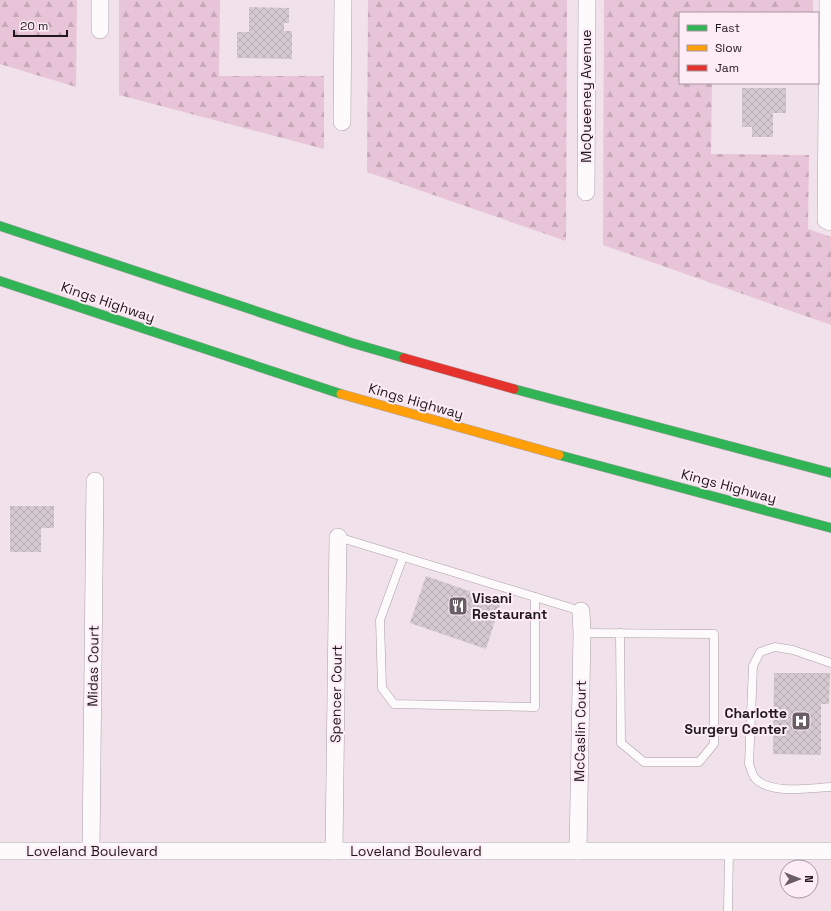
<svg xmlns="http://www.w3.org/2000/svg" width="831" height="911" font-family="'Space Grotesk',sans-serif">
	<style>
		.forest { fill: url(#forest-firs) }
		.building { fill: url(#building-cross-hatch) }
		.lines { fill: none; stroke-linecap: round; stroke-linejoin: round }
		.lane-casing { stroke: #ab9fa6; stroke-width: 9 }
		.street-casing { stroke: #ab9fa6; stroke-width: 18 }
		.fast-casing { stroke: #ab9fa6; stroke-width: 10 }
		.slow-casing { stroke: #ab9fa6; stroke-width: 10 }
		.jam-casing { stroke: #ab9fa6; stroke-width: 10 }
		.lane { stroke: #fdfafc; stroke-width: 8 }
		.street { stroke: #fdfafc; stroke-width: 17 }
		.fast { stroke: #30b455; stroke-width: 9 }
		.slow { stroke: #ff9f0a; stroke-width: 9 }
		.jam { stroke: #e5322d; stroke-width: 9 }
		.labels { text-anchor: middle; dominant-baseline: central; stroke-width: 4; stroke-linejoin: round; paint-order: stroke }
		.street-label { font-size: 14px; fill: #21181d; stroke: #fdecf5 }
		.poi-label { font-size: 14px; font-weight: bold; fill: #21181d; stroke: #fdecf5; text-anchor: start }
	</style>
	<defs>
		<pattern id="forest-firs" width="22" height="20" patternUnits="userSpaceOnUse"><rect width="22" height="20" fill="#e8c4d8"/><path d="M5 1l3.5 6h-7zM16 11l3.5 6h-7z" fill="#c7a8b9"/></pattern>
		<pattern id="building-cross-hatch" width="8" height="8" patternUnits="userSpaceOnUse"><rect width="8" height="8" fill="#d5c9d0"/><path d="M0 0l8 8M0 8l8-8" fill="none" stroke="#b7acb2"/></pattern>
	</defs>
	<rect width="100%" height="100%" fill="#f1e1ea"/>
	<g class="forest">
		<path d="M0,0h77l-1,87 -76,-23z"/>
		<path d="M119,0h101l-1,76h105v73l-205,-54z"/>
		<path d="M368,0h199l-1,241 -199,-69z"/>
		<path d="M604,0h209v13h-133v70h32l-1,71 98,1 -1,74 23,8v88l-228,-80z"/>
	</g>
	<g class="building">
		<path d="M249,7l40,1v15h-5v8h8v28l-55,-1v-26h12z"/>
		<path d="M742,88h44v25h-13v24h-21v-10h-10z"/>
		<path d="M10,506h44v22h-13v24h-31z"/>
		<path d="M426,576l75,26 -15,47 -76,-26z"/>
		<path d="M774,673h56l-1,31h-8v51l-48,-1z"/>
	</g>
	<g class="lines">
		<g class="lane-casing">
			<g id="lane">
				<path d="M338,537l243,74"/>
				<path d="M403,557l-23,63 2,68 12,16 141,3v-110"/>
				<path d="M582,633l132,1v110l-15,18h-55l-23,-19 -1,-110"/>
				<path d="M831,663l-38,-13 -18,-3 -15,5 -7,14 -4,98c2,4 3,11 6,14 15,17 55,10 76,9"/>
				<path d="M728,911l1,-60"/>
			</g>
		</g>
		<g class="street-casing">
			<g id="street">
				<path d="M828,0l-2,220 5,2"/>
				<path d="M100,30v-30"/>
				<path d="M342,122l1,-122"/>
				<path d="M586,192l1,-192"/>
				<path d="M0,851h831"/>
				<path d="M91,851l4,-370"/>
				<path d="M334,851l4,-314"/>
				<path d="M578,851l4,-218 -1,-22"/>
			</g>
		</g>
		<g class="fast-casing">
			<g id="fast">
				<path d="M0,226l352,117 52,15"/>
				<path d="M0,281l341,113"/>
				<path d="M514,389l317,84"/>
				<path d="M559,455l272,73"/>
			</g>
		</g>
		<g class="slow-casing">
			<path id="slow" d="M341,394l218,61"/>
		</g>
		<g class="jam-casing">
			<path id="jam" d="M404,358l110,31"/>
		</g>
		<use href="#lane" class="lane"/>
		<use href="#street" class="street"/>
		<use href="#fast" class="fast"/>
		<use href="#slow" class="slow"/>
		<use href="#jam" class="jam"/>
	</g>
	<defs>
		<g id="restaurant-square" transform="scale(1)"><rect x="-9" y="-9" width="18" height="18" rx="4" fill="#6a5e65" stroke="#fdecf5"/><path d="M-5-6h1v4h1v-4h1v4h1v-4h1v5L-1.5 .5V6h-2V.5L-5-1ZM5-6V6H3V1.5H1.5Q1.5-4 5-6Z" fill="#fff"/></g>
		<g id="hospital-square" transform="scale(1)"><rect x="-9" y="-9" width="18" height="18" rx="4" fill="#6a5e65" stroke="#fdecf5"/><path d="M-5-5h3v3.5h4V-5h3V5h-3V1.5h-4V5h-3Z" fill="#fff"/></g>
	</defs>
	<g fill-rule="evenodd">
		<use href="#restaurant-square" x="458" y="606"/>
		<use href="#hospital-square" x="801" y="721"/>
	</g>
	<g class="labels">
		<g class="street-label">
			<text transform="translate(586 96) rotate(-90)">McQueeney Avenue</text>
			<text transform="translate(108 302) rotate(19)">Kings Highway</text>
			<text transform="translate(416 401) rotate(16)">Kings Highway</text>
			<text transform="translate(729 486) rotate(15)">Kings Highway</text>
			<text transform="translate(93 666) rotate(-89)">Midas Court</text>
			<text transform="translate(336 694) rotate(-89)">Spencer Court</text>
			<text transform="translate(580 731) rotate(-89)">McCaslin Court</text>
			<text x="92" y="851">Loveland Boulevard</text>
			<text x="416" y="851">Loveland Boulevard</text>
		</g>
		<g class="poi-label">
			<text x="472" y="598">Visani<tspan x="472" dy="16">Restaurant</tspan></text>
			<text x="787" y="713" text-anchor="end">Charlotte<tspan x="787" dy="16">Surgery Center</tspan></text>
		</g>
	</g>
	<rect x="679" y="12" width="140" height="72" fill="#fdecf5" stroke="#a5979f"/>
	<rect x="687" y="25" width="20" height="6" fill="#30b455" stroke="#a5979f"/>
	<text x="715" y="32" font-size="12" fill="#21181d">Fast</text>
	<rect x="687" y="45" width="20" height="6" fill="#ff9f0a" stroke="#a5979f"/>
	<text x="715" y="52" font-size="12" fill="#21181d">Slow</text>
	<rect x="687" y="65" width="20" height="6" fill="#e5322d" stroke="#a5979f"/>
	<text x="715" y="72" font-size="12" fill="#21181d">Jam</text>
	<g transform="translate(799 879) rotate(90)"><circle r="19" fill="#fdecf5" stroke="#a5979f"/>
	<path d="M0-3L7 15L0 10L-7 15Z" fill="#6a5e65"/>
	<text y="-6" font-size="11" font-weight="bold" text-anchor="middle" fill="#21181d">N</text>
	</g>
	<path d="M14 30v6h53v-6" fill="none" stroke="#21181d" stroke-width="2"/>
	<text x="20" y="30" font-size="12" fill="#21181d" stroke="#fdecf5" stroke-width="3" paint-order="stroke">20 m</text>
</svg>
